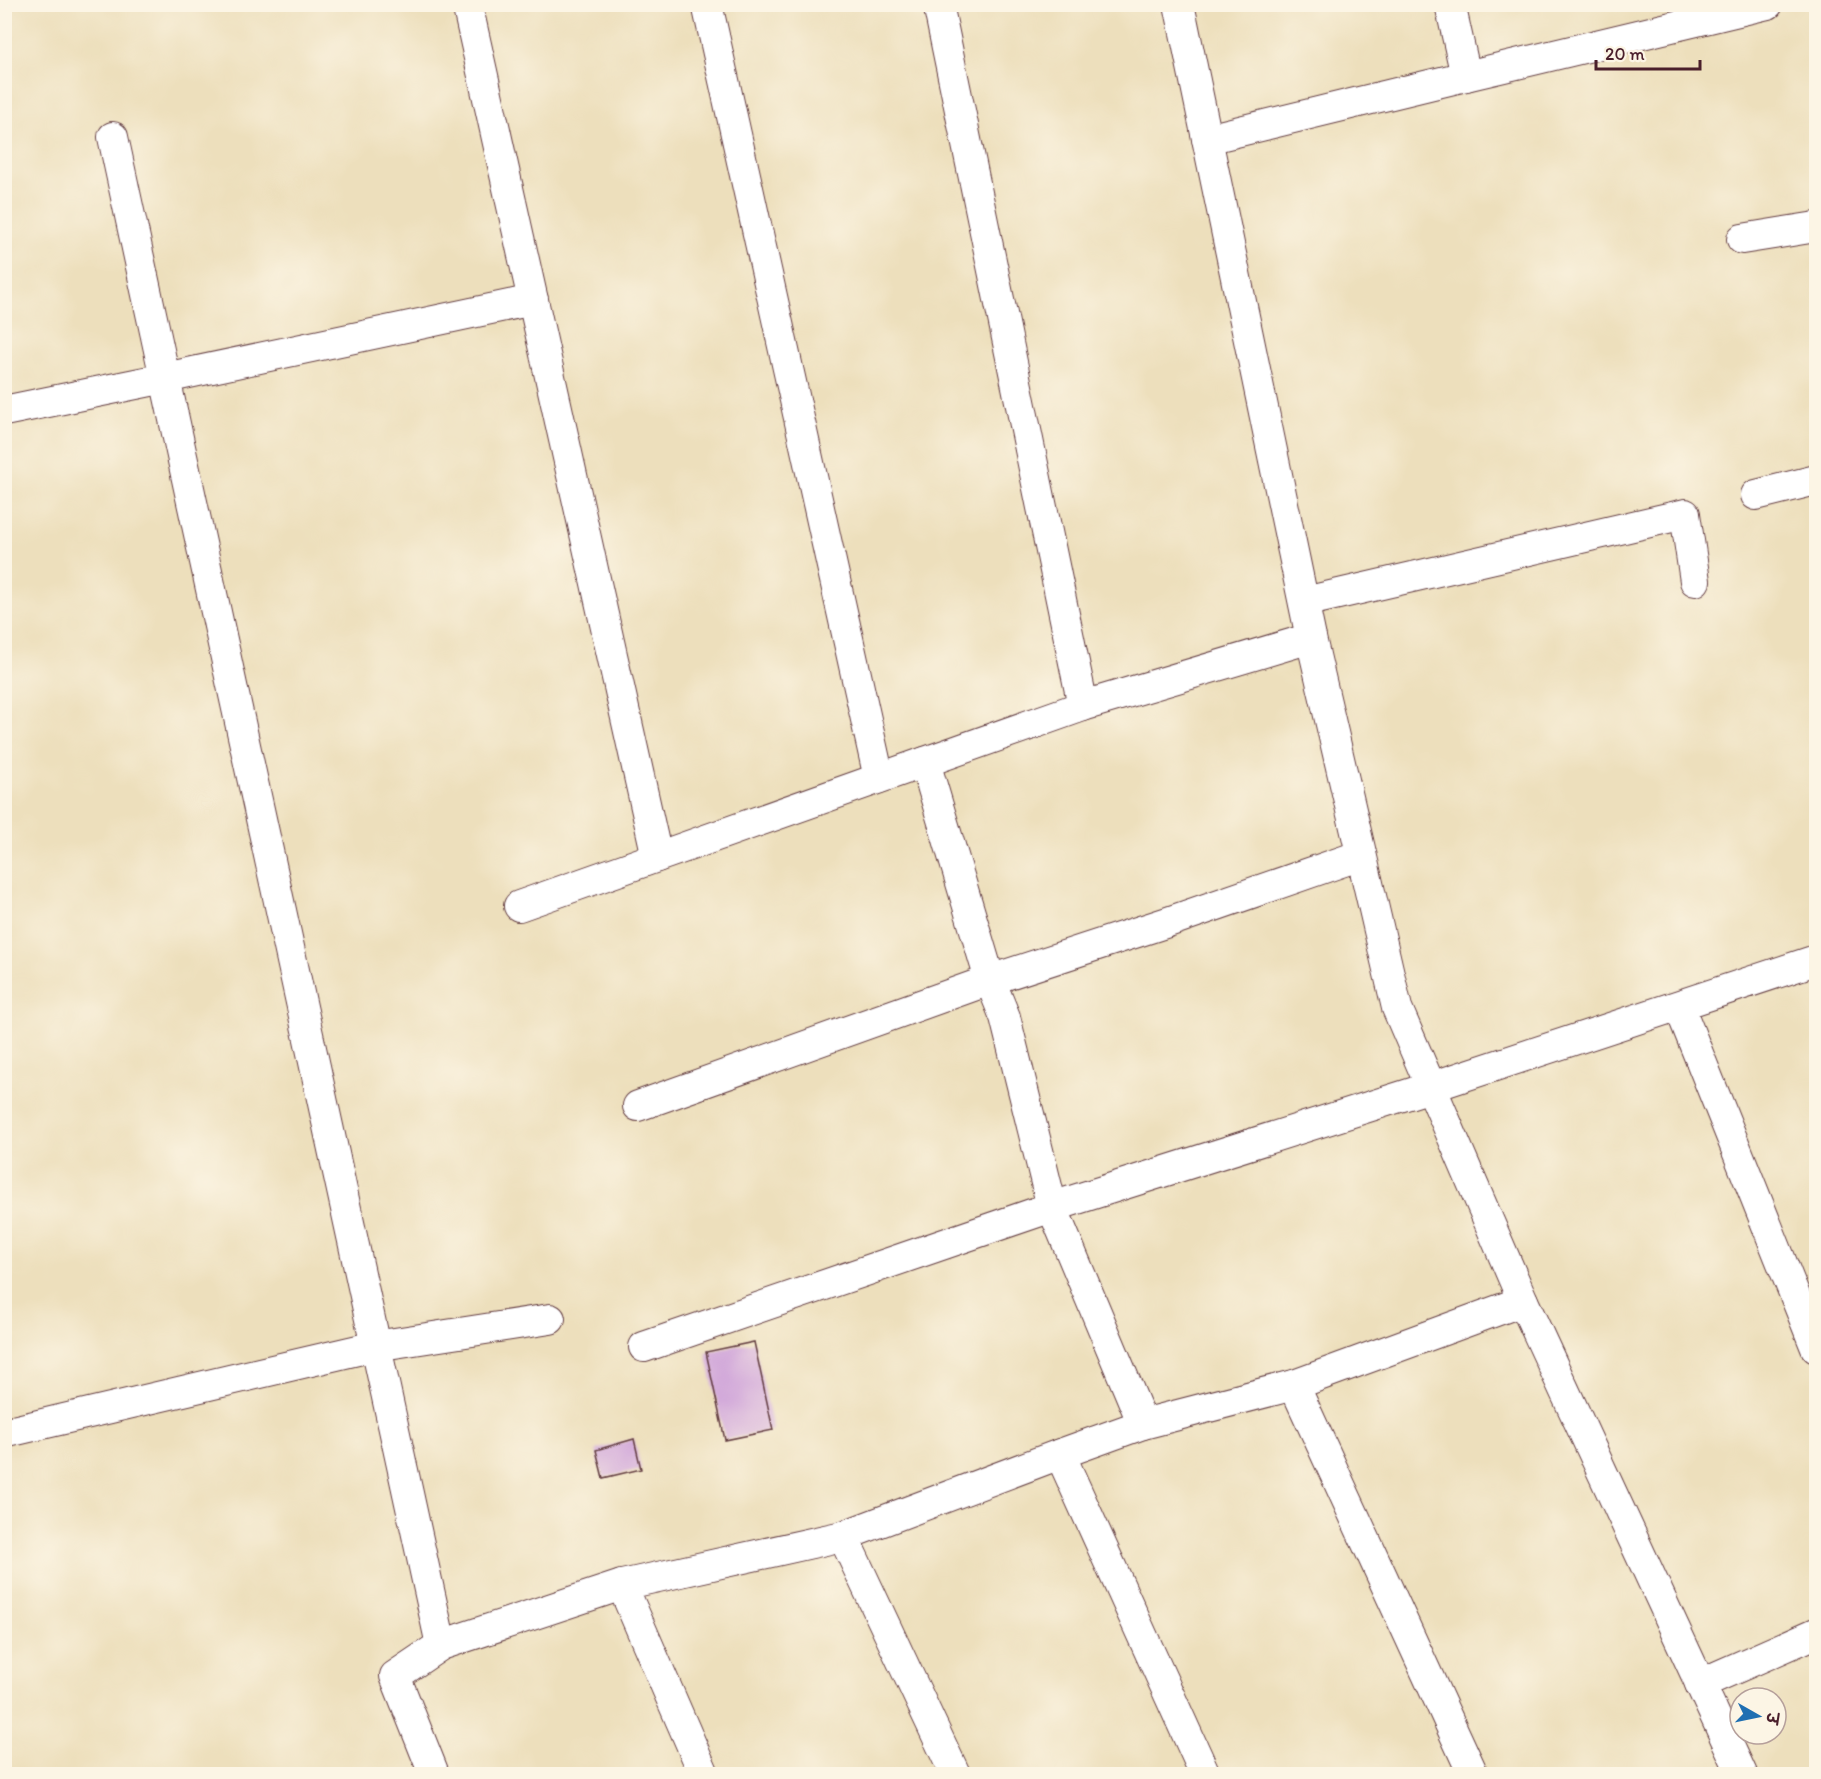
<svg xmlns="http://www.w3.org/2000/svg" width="1821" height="1779" font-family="Itim,'Playpen Sans Deva',sans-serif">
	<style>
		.building { fill: #d3aada }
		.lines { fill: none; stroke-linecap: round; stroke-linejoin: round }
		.minor-casing { stroke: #623c41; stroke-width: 32 }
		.minor { stroke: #fff; stroke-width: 30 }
	</style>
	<rect width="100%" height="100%" fill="#fcf5e5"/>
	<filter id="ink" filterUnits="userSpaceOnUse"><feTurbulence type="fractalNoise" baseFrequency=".0167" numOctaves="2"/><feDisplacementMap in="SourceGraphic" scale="12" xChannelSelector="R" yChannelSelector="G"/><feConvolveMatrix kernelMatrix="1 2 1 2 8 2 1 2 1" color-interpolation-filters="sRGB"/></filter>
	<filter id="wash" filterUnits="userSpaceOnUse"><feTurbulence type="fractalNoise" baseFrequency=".008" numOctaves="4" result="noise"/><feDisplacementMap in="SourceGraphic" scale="24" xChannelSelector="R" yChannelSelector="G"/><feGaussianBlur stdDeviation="1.35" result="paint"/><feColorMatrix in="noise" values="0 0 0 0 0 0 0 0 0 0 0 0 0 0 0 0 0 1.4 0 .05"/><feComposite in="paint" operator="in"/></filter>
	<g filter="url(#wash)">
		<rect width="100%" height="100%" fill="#eddfbc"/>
		<g id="blocks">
			<g class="building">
				<path d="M754,1342l19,88 -48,10 -19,-88z"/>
				<path d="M634,1439l7,30 -38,9 -7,-28z"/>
			</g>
		</g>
	</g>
	<g filter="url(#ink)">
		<use href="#blocks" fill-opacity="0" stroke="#623c41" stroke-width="1.5"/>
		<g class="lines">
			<g class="minor-casing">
				<g id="minor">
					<path d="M467,4l190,853"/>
					<path d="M707,4l172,774"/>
					<path d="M938,4l145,702 228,-68"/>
					<path d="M1179,4l132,634 86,370 126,293 -229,84 -151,39 -83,30 145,320"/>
					<path d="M1450,4l16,72 302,-72"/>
					<path d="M1207,139l259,-63"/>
					<path d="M1742,239l74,-12"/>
					<path d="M4,411l161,-33 -52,-241"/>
					<path d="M1756,495l60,-15"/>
					<path d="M1304,602l381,-88 10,67"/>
					<path d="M925,762l65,218 15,37 47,190 91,217"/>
					<path d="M519,906l564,-200"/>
					<path d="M1679,1006l137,342"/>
					<path d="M638,1106l352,-126 178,-58 193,-67"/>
					<path d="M1523,1301l219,473"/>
					<path d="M644,1347l408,-140 379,-120 385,-127"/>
					<path d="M1294,1385l179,389"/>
					<path d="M4,1433l371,-87 175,-27"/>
					<path d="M843,1536l112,238"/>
					<path d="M441,1645l-276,-1267 368,-78"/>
					<path d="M1700,1684l116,-51"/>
					<path d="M434,1774l-39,-98 46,-31 181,-60"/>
					<path d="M704,1774l-82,-189 221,-49 217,-82"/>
				</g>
			</g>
			<use href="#minor" class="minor"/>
		</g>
	</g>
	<rect width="1821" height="1779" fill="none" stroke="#fcf5e5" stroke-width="24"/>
	<g transform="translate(1758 1716) rotate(99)"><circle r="28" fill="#fcf5e5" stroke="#b59f9b" stroke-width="1.5"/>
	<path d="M0-4.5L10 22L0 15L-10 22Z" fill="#1f6fb2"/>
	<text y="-9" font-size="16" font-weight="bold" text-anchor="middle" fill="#4a1f2b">उ</text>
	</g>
	<path d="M1596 60v9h104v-9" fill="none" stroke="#4a1f2b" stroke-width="3"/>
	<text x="1605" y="60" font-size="18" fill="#4a1f2b" stroke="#fcf5e5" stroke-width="4.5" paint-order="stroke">20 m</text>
</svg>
